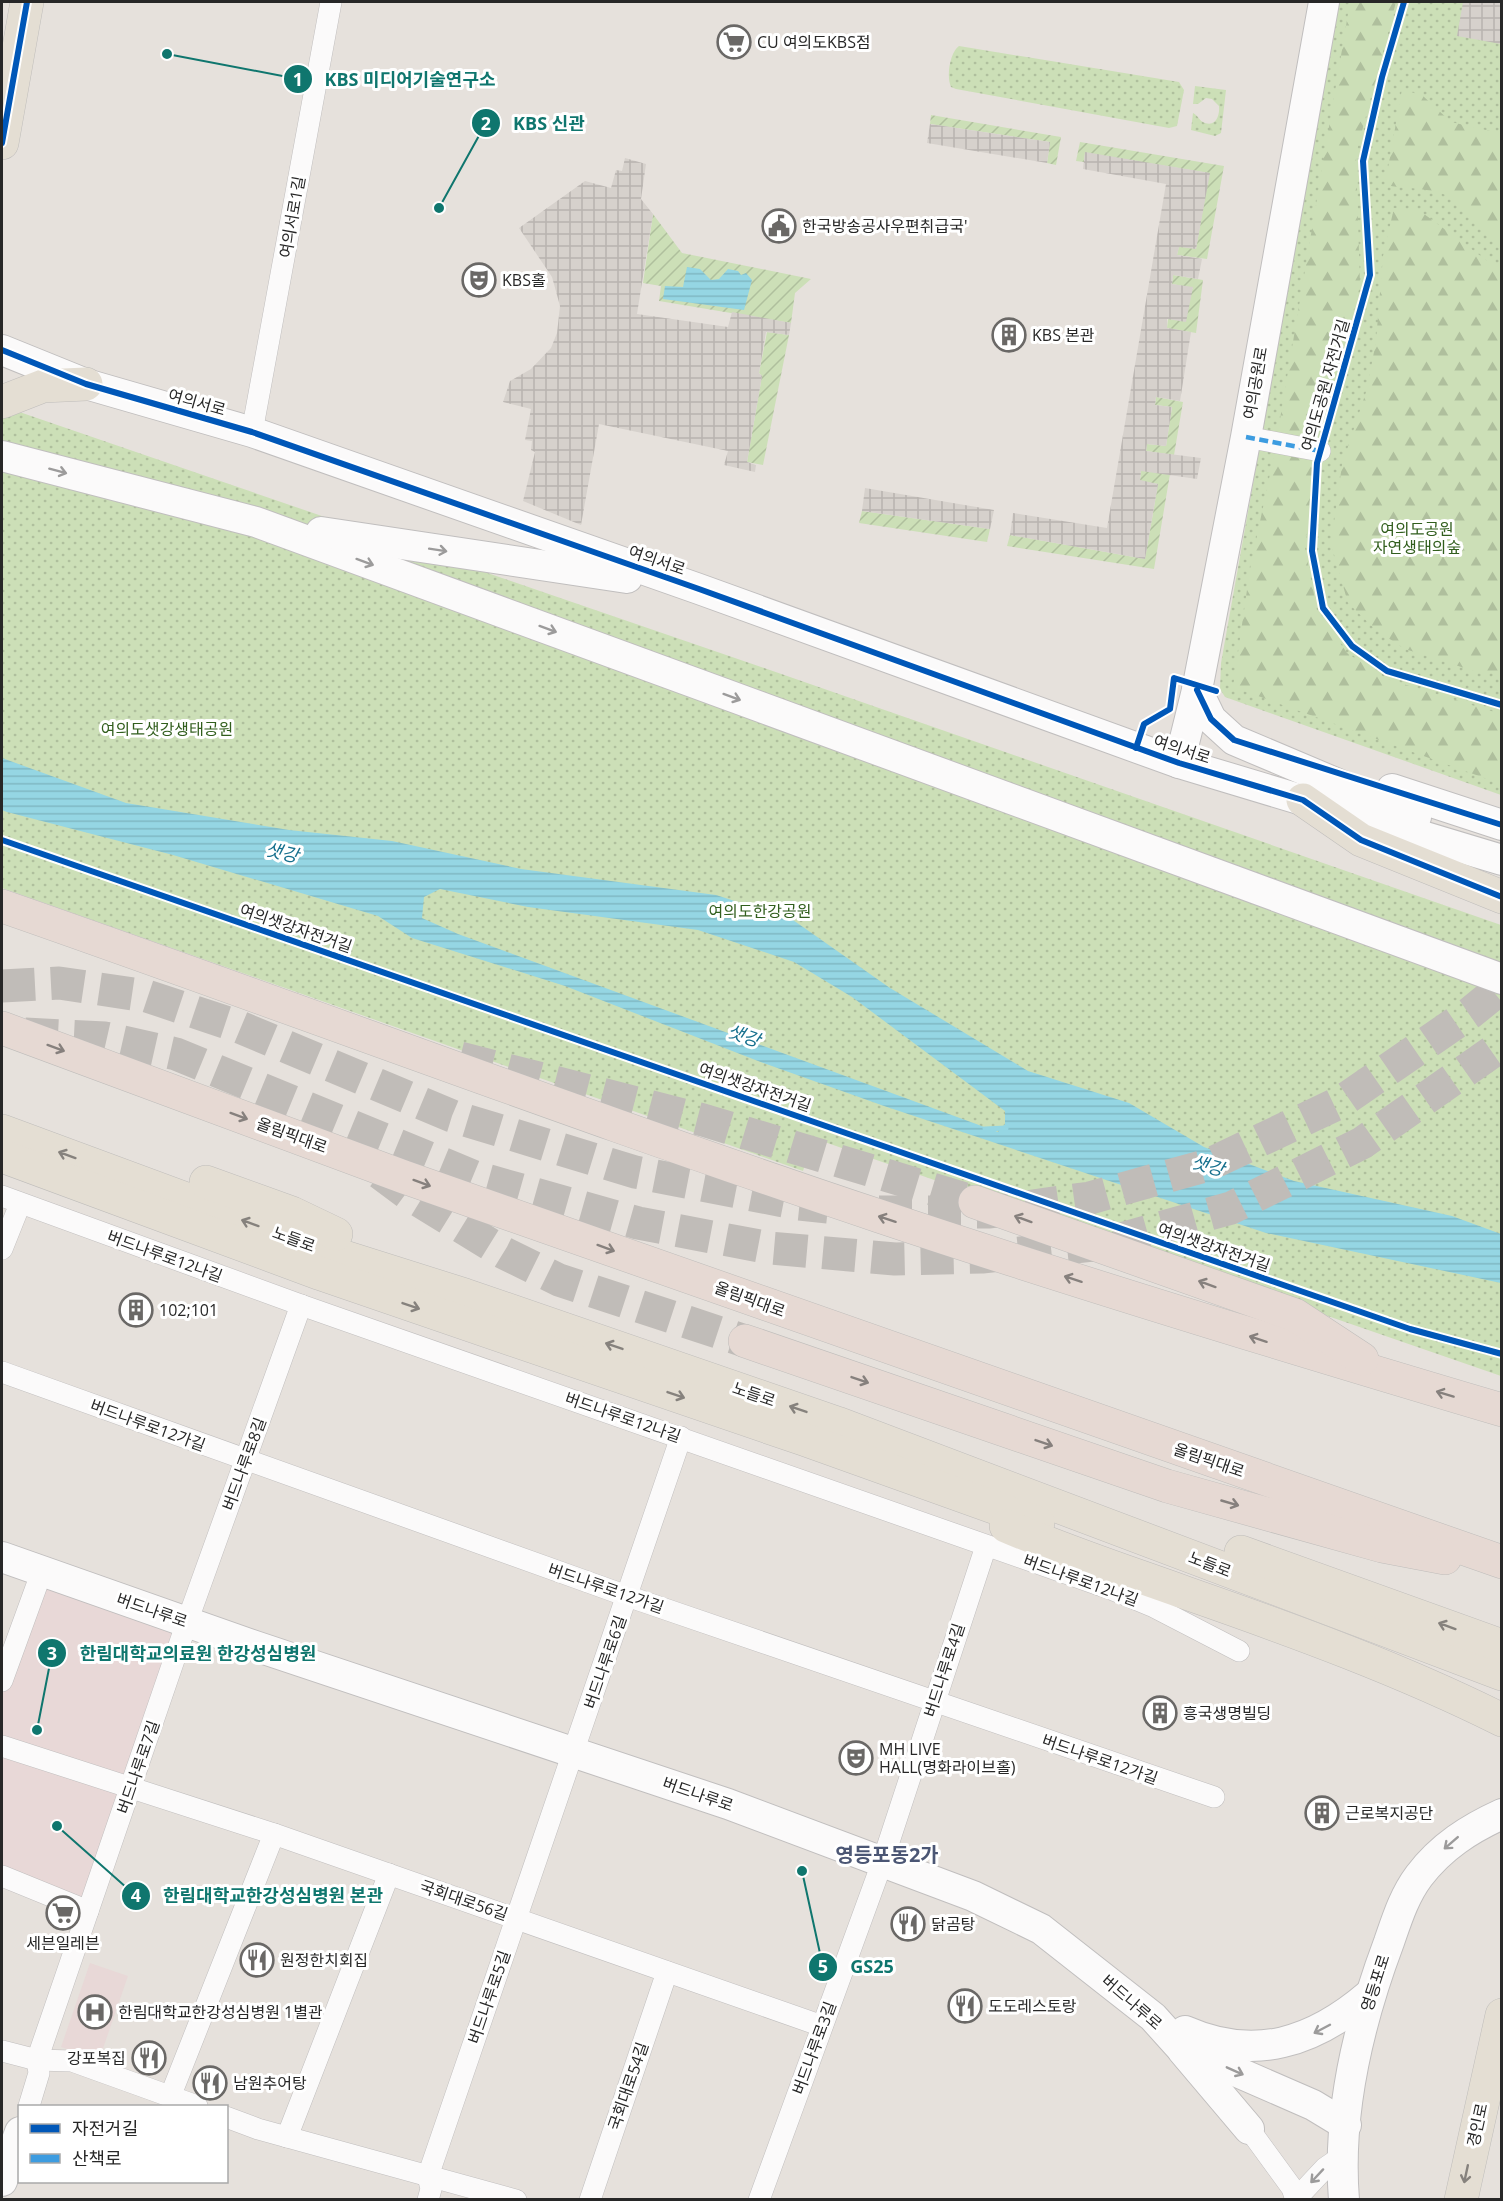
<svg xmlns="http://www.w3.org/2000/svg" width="1503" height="2201" font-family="'Open Sans','Noto Sans KR',sans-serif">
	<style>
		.medical { fill: #e8d8d7 }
		.grass { fill: url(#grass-dots) }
		.forest { fill: url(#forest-firs) }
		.garden { fill: url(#garden-furrows) }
		.plaza { fill: url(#plaza-grid) }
		.water { fill: url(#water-rules); fill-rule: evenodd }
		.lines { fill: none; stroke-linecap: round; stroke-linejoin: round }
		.stream { stroke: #95d6e3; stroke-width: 5 }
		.highway-tunnel { stroke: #c0bcb8; stroke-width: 33; stroke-dasharray: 33 16; stroke-linecap: butt }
		.street-casing { stroke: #c0bebe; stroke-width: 22 }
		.secondary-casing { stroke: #c0bebe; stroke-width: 32 }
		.primary-casing { stroke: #bfbdbb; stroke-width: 34 }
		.highway-casing { stroke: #bfbdbb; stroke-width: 34 }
		.street { stroke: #fbfafa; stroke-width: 21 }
		.secondary { stroke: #fbfafa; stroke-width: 30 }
		.primary { stroke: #e4ded3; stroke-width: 33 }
		.highway { stroke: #e6d9d3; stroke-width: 33 }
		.quiet { stroke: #3d9ce0; stroke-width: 4.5; stroke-dasharray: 9 4.5; stroke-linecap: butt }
		.cycleway-casing { stroke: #fff; stroke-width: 10 }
		.cycleway { stroke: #0057b8; stroke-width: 6 }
		.oneway { stroke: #9c9b9b }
		.oneway2 { stroke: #86807d }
		.oneway3 { stroke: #86827d }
		.labels { text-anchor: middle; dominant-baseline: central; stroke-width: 6; stroke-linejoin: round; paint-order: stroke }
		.poi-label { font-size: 16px; fill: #272727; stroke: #fff; text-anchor: start }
		.street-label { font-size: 16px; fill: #272727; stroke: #fff }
		.park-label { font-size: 16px; fill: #315e1d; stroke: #fff }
		.water-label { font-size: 18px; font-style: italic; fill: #156f8d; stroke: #fff }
		.quarter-label { font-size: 20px; font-weight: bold; fill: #4b5674; stroke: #fff }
		.leader { fill: none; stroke: #0f766e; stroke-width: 2 }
		.callout-dot { fill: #0f766e; stroke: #fff; stroke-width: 2 }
		.mark-label { font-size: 18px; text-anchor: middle; font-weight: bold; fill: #fff }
		.callout-label { font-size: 18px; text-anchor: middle; font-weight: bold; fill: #0f766e; stroke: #fff; stroke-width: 6; stroke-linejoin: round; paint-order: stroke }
	</style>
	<defs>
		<pattern id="grass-dots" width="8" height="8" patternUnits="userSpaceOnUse" patternTransform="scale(1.5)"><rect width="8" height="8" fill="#ccdfb7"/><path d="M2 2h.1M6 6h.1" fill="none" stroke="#afbf9d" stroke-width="1.8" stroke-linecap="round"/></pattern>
		<pattern id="forest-firs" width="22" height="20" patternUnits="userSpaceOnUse" patternTransform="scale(1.5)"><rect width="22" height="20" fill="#ccdfb7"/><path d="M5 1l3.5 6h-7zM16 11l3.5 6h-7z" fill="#afbf9d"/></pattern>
		<pattern id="garden-furrows" width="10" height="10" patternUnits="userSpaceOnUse" patternTransform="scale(1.5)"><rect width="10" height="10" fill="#ccdfb7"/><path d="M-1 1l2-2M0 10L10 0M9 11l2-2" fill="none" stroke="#afbf9d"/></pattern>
		<pattern id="plaza-grid" width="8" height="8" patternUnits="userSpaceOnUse" patternTransform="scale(1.5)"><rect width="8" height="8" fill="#d6d1cc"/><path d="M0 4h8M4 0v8" fill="none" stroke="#b8b3af"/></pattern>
		<pattern id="water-rules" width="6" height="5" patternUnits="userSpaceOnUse" patternTransform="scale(1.5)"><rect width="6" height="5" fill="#95d6e3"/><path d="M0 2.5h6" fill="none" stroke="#80b8c3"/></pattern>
	</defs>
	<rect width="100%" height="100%" fill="#e6e1dc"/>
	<g class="medical">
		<path d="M45,1572l142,50 -102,277 -83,-30v-126l112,34 -112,-42v-48z"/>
		<path d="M90,1963l38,13 -29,84 -38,-13z"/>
	</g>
	<g class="grass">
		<path d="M1339,2h162v793l-276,-98 -5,-8 1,-26z"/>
		<path d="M959,46l220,36 5,8 -7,36 -8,2 -213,-39 -5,-2c-5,-11 -1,-35 8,-41z"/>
		<path d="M1195,86l31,4 -5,43 -6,3 -24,-6 2,-17c5,2 6,8 12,10 11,4 15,-8 14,-17l-7,-7 -6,-1 -8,6h-5z"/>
		<path d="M2,406l788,271 711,248v451l-688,-238 -10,33 -801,-283z"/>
	</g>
	<g class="forest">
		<path d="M1350,2h46l-40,152 4,132 -46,174 -9,88 12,62 30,43 40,26 114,35v70l-268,-97 17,-118 24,-114z"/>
		<path d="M1402,89l21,7 28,26 48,11 2,113c-11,-12 -43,-47 -55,-51 -20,-8 -41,-6 -61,-10z"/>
		<path d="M1394,208l26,3 81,60v402l-24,-1 -72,-23 -29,-19 -28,-27 -17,-59 11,-79 25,-76 9,-48 7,-85z"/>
	</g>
	<g class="garden">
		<path d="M931,115l130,22 -5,28 -9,-2 3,-21 -120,-18z"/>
		<path d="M1080,142l144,24 -17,93 -30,-4 2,-9 17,3 13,-76 -124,-20 -1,9 -8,-1z"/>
		<path d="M653,214l29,39 129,26 -16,14 -4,30 -132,-22 2,-15 -18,-3z"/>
		<path d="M1173,275l30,5 -7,53 -29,-5 1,-9 25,-31 -21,-4z"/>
		<path d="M767,332l22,3 -26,130 -16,-3 15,-86 -3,-3z"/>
		<path d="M1156,397l27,5 -9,53 -28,-4 1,-7 19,2 6,-39 -17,-2z"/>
		<path d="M1141,470l29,4 -16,95 -147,-23 3,-11 135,24 13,-75 -18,-3z"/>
		<path d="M862,511l128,18 -3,13 -128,-19z"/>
	</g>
	<g class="plaza">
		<path d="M1463,2h38v42l-44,-8z"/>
		<path d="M930,124l120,18 -3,21 -120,-20z"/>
		<path d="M1085,152l125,21 -14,76 -17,-2 -2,8 25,4 -4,20 -25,-4 -1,9 21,3 -7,35 -19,-3v9l24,4 -11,69 -24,-4 -1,8 17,2 -6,39 -19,-2 -1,7 55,7 -4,21 -56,-8 -1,9 18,4 -13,75 -135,-24 3,-22 94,15 59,-344 -83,-15z"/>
		<path d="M625,158l21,6 -5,35 12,15 -16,100 91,13 4,-15 59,11 -2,12 -23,-3 -7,41 3,3 -15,86 9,3 -1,7 -31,-7 4,-14 -129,-27 -18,101 -58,-24 12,-49 -4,-2 1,-9 -7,-1 6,-31 -28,-7 7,-21 21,-12 20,-21 6,-15 3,-27 -8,-29 -33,-49 66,-47 26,7 5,-18 6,1z"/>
		<path d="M865,488l129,22 -4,19 -128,-18z"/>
	</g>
	<g class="water">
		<path d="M687,267l13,2 11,11 8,-1 9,-10 10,2 3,4 5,-2 6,7 -8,30 -81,-11 2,-13 18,1z"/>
		<path d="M2,758l124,45 163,27 103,11 129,28 195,26 77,25 97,68 138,83 101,32 75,44 90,34 158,35 49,18v49l-235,-50 -382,-127 -126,-45 -193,-75 -153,-48 -34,-22 -205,-61 -166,-43 -5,-2zM440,889l88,18 170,23 96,32 58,35 153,114v13l-7,8 -540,-198 -36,-16 2,-21z"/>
	</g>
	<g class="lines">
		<path class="stream" d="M985,1129l21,-1"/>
		<g class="highway-tunnel">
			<path d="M2,986l57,-3 88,13 90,30 215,90 183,56 164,32 29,3"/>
			<path d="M25,1034l80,4 71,16 299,123 163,46 132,25 125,11 87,-2 121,-13 128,-36 131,-65 140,-98"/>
			<path d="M460,1058l243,62 272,82"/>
			<path d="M380,1173l27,20 97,60 55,27 186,61"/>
			<path d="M879,1212h111l100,-14 118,-33 133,-63 129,-89 32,-26"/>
		</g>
		<g class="street-casing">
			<g id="street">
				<path d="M252,432l79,-430"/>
				<path d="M1246,437l74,14"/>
				<path d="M2,1196l299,109 810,284 41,17 87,45"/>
				<path d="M2,1249l18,-45"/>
				<path d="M2,1372l625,224 587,201"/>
				<path d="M2,1681l40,-110"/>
				<path d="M2,1746l272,88 548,192"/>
				<path d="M2,1876l86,35"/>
				<path d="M2,2051l35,9 35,1 125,45"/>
				<path d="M170,2097l104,-263"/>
				<path d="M29,2106l10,-33 -2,-13 150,-438 114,-317"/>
				<path d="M226,2117l32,12 258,71"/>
				<path d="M1249,2129l43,59 4,12"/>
				<path d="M287,2137l102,-263"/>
				<path d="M1296,2199l29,-31 16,-11"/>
				<path d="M428,2200l3,-11 -3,-13 253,-739"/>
				<path d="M590,2200l77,-228"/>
				<path d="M759,2200l123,-337 104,-317"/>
			</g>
		</g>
		<g class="secondary-casing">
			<g id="secondary">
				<path d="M2,350l84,34 166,48 447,157 480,174 323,97"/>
				<path d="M2,456l254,66 1246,457"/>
				<path d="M321,532l306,46"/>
				<path d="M1197,690l14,29 23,21 182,77"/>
				<path d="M1179,763l18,-73 49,-253 78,-435"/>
				<path d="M1392,789l110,36"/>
				<path d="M2,1557l253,89 473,158 245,92 68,33 112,88 27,30 133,58 33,20"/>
				<path d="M1185,2031c70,31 129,11 184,-36"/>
				<path d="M1183,2051l66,78"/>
				<path d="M2,2181l18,-49"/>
				<path d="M1344,2200c-7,-86 15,-178 45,-258 8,-23 15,-46 30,-66 22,-29 50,-47 83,-62"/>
			</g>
		</g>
		<g class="primary-casing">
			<g id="primary">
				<path d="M2,143l25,-141"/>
				<path d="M2,402l41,-16 43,-2"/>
				<path d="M1303,800l58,40 141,57"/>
				<path d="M2,1131l333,123 130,41 372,128 665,251"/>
				<path d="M2,1156l319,118 482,165 235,84"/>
				<path d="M206,1182l86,31 44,21"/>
				<path d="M1006,1526c60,26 122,46 183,68 106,37 213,76 313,126"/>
				<path d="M1241,1552l261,94"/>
				<path d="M1461,2200l41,-185"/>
			</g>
		</g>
		<g class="highway-casing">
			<g id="highway">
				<path d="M2,906c293,102 583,212 877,310 206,69 414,132 623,194"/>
				<path d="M2,1028l402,149 1098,385"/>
				<path d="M975,1202l320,113 67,44"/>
				<path d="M745,1341l422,145 215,60 63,12"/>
			</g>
		</g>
		<use href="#street" class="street"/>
		<use href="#secondary" class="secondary"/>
		<use href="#primary" class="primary"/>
		<use href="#highway" class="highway"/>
		<path class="quiet" d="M1246,437l74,14"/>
		<g class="cycleway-casing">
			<g id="cycleway">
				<path d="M1404,2l-22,75 -19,84 7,114 -53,188 -5,88 11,57 29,38 35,25 115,34"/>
				<path d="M2,143l25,-141"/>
				<path d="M2,350l84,34 166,48 447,157 480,174 124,37 58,40 141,57"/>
				<path d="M1197,690l14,29 23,21 268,85"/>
				<path d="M1136,748l8,-24 26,-15 4,-31 42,13"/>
				<path d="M2,840l1408,489 92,25"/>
			</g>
		</g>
		<use href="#cycleway" class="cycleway"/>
	</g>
	<defs><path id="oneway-shaft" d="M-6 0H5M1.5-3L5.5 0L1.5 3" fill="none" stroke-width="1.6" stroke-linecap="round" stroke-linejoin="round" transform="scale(1.5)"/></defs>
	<g class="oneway">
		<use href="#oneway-shaft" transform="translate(58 471) rotate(15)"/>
		<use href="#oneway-shaft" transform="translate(438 550) rotate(9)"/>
		<use href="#oneway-shaft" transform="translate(365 562) rotate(20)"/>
		<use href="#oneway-shaft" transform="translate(548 629) rotate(20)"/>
		<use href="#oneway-shaft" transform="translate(732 697) rotate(20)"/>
		<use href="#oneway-shaft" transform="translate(1451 1843) rotate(139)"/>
		<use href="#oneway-shaft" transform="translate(1322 2029) rotate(152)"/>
		<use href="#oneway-shaft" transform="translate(1235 2071) rotate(24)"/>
		<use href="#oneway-shaft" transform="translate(1317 2176) rotate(133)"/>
	</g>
	<g class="oneway2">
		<use href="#oneway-shaft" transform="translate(56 1048) rotate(20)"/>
		<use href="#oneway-shaft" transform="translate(239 1116) rotate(20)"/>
		<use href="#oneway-shaft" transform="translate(422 1183) rotate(20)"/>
		<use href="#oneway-shaft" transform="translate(887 1219) rotate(-162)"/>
		<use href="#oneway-shaft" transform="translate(1023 1219) rotate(-160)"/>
		<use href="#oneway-shaft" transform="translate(606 1248) rotate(20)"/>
		<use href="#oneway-shaft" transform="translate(1073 1279) rotate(-162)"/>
		<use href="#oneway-shaft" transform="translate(1207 1284) rotate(-160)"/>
		<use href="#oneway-shaft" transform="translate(1258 1339) rotate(-162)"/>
		<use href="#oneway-shaft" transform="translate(860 1380) rotate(19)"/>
		<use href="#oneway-shaft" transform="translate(1445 1394) rotate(-163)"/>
		<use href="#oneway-shaft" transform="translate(1044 1443) rotate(19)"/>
		<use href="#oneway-shaft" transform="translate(1230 1503) rotate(16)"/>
	</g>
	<g class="oneway3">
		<use href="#oneway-shaft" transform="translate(67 1155) rotate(-160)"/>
		<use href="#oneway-shaft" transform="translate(250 1223) rotate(-160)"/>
		<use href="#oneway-shaft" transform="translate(411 1306) rotate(19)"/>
		<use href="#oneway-shaft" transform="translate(614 1346) rotate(-161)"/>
		<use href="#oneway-shaft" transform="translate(676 1395) rotate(19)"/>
		<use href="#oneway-shaft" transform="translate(798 1409) rotate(-161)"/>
		<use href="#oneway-shaft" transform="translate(1447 1626) rotate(-160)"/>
		<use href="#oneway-shaft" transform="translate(1466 2174) rotate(102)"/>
	</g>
	<defs>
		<g id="supermarket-ring" transform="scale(1.725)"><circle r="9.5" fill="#fff" stroke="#6a6866" stroke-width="1.5"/><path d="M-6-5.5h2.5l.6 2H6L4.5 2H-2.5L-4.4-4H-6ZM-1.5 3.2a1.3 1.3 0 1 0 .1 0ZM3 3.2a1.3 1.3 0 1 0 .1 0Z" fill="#6a6866"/></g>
		<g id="civic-ring" transform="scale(1.725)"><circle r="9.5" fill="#fff" stroke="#6a6866" stroke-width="1.5"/><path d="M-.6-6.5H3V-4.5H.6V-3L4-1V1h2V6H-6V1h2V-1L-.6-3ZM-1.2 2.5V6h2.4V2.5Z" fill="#6a6866"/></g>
		<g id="theatre-ring" transform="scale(1.725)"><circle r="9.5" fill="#fff" stroke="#6a6866" stroke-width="1.5"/><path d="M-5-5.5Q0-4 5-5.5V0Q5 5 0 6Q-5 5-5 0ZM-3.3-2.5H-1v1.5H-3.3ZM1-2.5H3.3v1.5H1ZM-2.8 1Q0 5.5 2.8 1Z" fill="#6a6866"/></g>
		<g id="building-ring" transform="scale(1.725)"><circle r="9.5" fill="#fff" stroke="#6a6866" stroke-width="1.5"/><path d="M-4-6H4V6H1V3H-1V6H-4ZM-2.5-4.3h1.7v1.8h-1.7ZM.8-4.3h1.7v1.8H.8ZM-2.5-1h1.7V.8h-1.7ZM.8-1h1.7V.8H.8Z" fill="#6a6866"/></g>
		<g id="restaurant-ring" transform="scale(1.725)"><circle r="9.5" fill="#fff" stroke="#6a6866" stroke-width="1.5"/><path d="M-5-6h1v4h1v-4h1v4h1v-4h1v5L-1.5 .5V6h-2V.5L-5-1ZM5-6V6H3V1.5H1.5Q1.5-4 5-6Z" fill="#6a6866"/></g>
		<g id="hospital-ring" transform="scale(1.725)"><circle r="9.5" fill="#fff" stroke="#6a6866" stroke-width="1.5"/><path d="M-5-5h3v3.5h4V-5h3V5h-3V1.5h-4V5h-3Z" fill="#6a6866"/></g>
	</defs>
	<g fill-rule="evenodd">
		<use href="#supermarket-ring" x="734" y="42"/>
		<use href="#civic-ring" x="779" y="226"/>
		<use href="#theatre-ring" x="479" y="280"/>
		<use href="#building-ring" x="1009" y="335"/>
		<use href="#building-ring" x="136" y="1310"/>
		<use href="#building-ring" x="1160" y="1713"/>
		<use href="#theatre-ring" x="856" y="1758"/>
		<use href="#building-ring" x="1322" y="1813"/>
		<use href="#supermarket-ring" x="63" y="1913"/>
		<use href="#restaurant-ring" x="908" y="1924"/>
		<use href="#restaurant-ring" x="257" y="1960"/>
		<use href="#restaurant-ring" x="965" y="2006"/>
		<use href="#hospital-ring" x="95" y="2012"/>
		<use href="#restaurant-ring" x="149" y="2058"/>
		<use href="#restaurant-ring" x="210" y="2083"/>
	</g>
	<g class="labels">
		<g class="poi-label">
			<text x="757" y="42">CU 여의도KBS점</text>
			<text x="802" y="226">한국방송공사우편취급국'</text>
			<text x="502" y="280">KBS홀</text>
			<text x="1032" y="335">KBS 본관</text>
			<text x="159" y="1310">102;101</text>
			<text x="1183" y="1713">흥국생명빌딩</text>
			<text x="879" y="1749">MH LIVE<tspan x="879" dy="18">HALL(명화라이브홀)</tspan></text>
			<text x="1345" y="1813">근로복지공단</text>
			<text x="931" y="1924">닭곰탕</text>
			<text x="63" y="1943" text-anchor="middle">세븐일레븐</text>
			<text x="280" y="1960">원정한치회집</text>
			<text x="988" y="2006">도도레스토랑</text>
			<text x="118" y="2012">한림대학교한강성심병원 1별관</text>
			<text x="126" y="2058" text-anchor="end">강포복집</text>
			<text x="233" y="2083">남원추어탕</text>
		</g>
		<g class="street-label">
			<text transform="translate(292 217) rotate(-80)">여의서로1길</text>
			<text transform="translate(1255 383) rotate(-80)">여의공원로</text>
			<text transform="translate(1325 385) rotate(-74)">여의도공원 자전거길</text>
			<text transform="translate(197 402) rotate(16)">여의서로</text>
			<text transform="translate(657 560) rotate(19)">여의서로</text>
			<text transform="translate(1182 749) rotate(18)">여의서로</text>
			<text transform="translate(296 928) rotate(19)">여의샛강자전거길</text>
			<text transform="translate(755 1087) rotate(19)">여의샛강자전거길</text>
			<text transform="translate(292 1135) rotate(20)">올림픽대로</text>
			<text transform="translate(294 1239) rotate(20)">노들로</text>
			<text transform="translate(1214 1247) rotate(19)">여의샛강자전거길</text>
			<text transform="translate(165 1256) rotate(20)">버드나루로12나길</text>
			<text transform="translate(750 1299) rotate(20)">올림픽대로</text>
			<text transform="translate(754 1394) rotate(19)">노들로</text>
			<text transform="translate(623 1417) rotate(19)">버드나루로12나길</text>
			<text transform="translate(148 1425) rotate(20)">버드나루로12가길</text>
			<text transform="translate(1209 1460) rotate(19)">올림픽대로</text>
			<text transform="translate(244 1464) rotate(-70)">버드나루로8길</text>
			<text transform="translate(1210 1564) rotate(21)">노들로</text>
			<text transform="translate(1081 1580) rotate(20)">버드나루로12나길</text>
			<text transform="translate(606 1588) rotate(19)">버드나루로12가길</text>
			<text transform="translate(152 1610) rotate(19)">버드나루로</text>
			<text transform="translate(605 1662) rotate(-71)">버드나루로6길</text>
			<text transform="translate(944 1670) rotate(-72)">버드나루로4길</text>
			<text transform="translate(1100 1759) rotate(19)">버드나루로12가길</text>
			<text transform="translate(138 1767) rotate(-71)">버드나루로7길</text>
			<text transform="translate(698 1794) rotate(19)">버드나루로</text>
			<text transform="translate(464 1900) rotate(19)">국회대로56길</text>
			<text transform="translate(1375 1983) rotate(-72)">영등포로</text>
			<text transform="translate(489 1997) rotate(-71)">버드나루로5길</text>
			<text transform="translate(1132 2002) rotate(41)">버드나루로</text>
			<text transform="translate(814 2048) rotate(-70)">버드나루로3길</text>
			<text transform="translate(628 2086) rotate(-71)">국회대로54길</text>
			<text transform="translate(1477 2125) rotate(-78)">경인로</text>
		</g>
		<g class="park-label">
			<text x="1417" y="529">여의도공원<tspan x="1417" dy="18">자연생태의숲</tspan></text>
			<text x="167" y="729">여의도샛강생태공원</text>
			<text x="760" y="911">여의도한강공원</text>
		</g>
		<g class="water-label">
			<text transform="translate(282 852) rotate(13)">샛강</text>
			<text transform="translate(744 1035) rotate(20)">샛강</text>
			<text transform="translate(1208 1165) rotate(16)">샛강</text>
		</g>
		<g class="quarter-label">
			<text x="887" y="1854">영등포동2가</text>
		</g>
	</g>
	<path class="leader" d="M167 54L298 79M439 208L486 123M37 1730L52 1653M57 1826L136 1896M802 1871L823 1967"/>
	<g class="callout-dot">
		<circle cx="167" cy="54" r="6"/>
		<circle cx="439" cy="208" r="6"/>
		<circle cx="37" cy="1730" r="6"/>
		<circle cx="57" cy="1826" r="6"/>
		<circle cx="802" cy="1871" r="6"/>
		<circle cx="298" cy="79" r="15"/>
		<circle cx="486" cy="123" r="15"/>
		<circle cx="52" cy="1653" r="15"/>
		<circle cx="136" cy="1896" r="15"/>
		<circle cx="823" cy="1967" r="15"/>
	</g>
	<g class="mark-label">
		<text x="298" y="86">1</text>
		<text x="486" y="130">2</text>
		<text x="52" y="1660">3</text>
		<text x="136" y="1902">4</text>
		<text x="823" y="1973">5</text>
	</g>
	<g class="callout-label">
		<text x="410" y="86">KBS 미디어기술연구소</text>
		<text x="549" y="130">KBS 신관</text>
		<text x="198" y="1660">한림대학교의료원 한강성심병원</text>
		<text x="273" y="1902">한림대학교한강성심병원 본관</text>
		<text x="872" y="1973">GS25</text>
	</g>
	<rect width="1503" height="2201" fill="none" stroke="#272727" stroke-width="6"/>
	<rect x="18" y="2105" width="210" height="78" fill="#ffffff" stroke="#a9a9a9" stroke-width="1.5"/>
	<rect x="30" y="2124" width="30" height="9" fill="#0057b8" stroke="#a9a9a9" stroke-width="1.5"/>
	<text x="72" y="2135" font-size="18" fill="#272727">자전거길</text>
	<rect x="30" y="2154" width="30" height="9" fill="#3d9ce0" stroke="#a9a9a9" stroke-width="1.5"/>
	<text x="72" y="2165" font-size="18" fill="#272727">산책로</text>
</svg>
